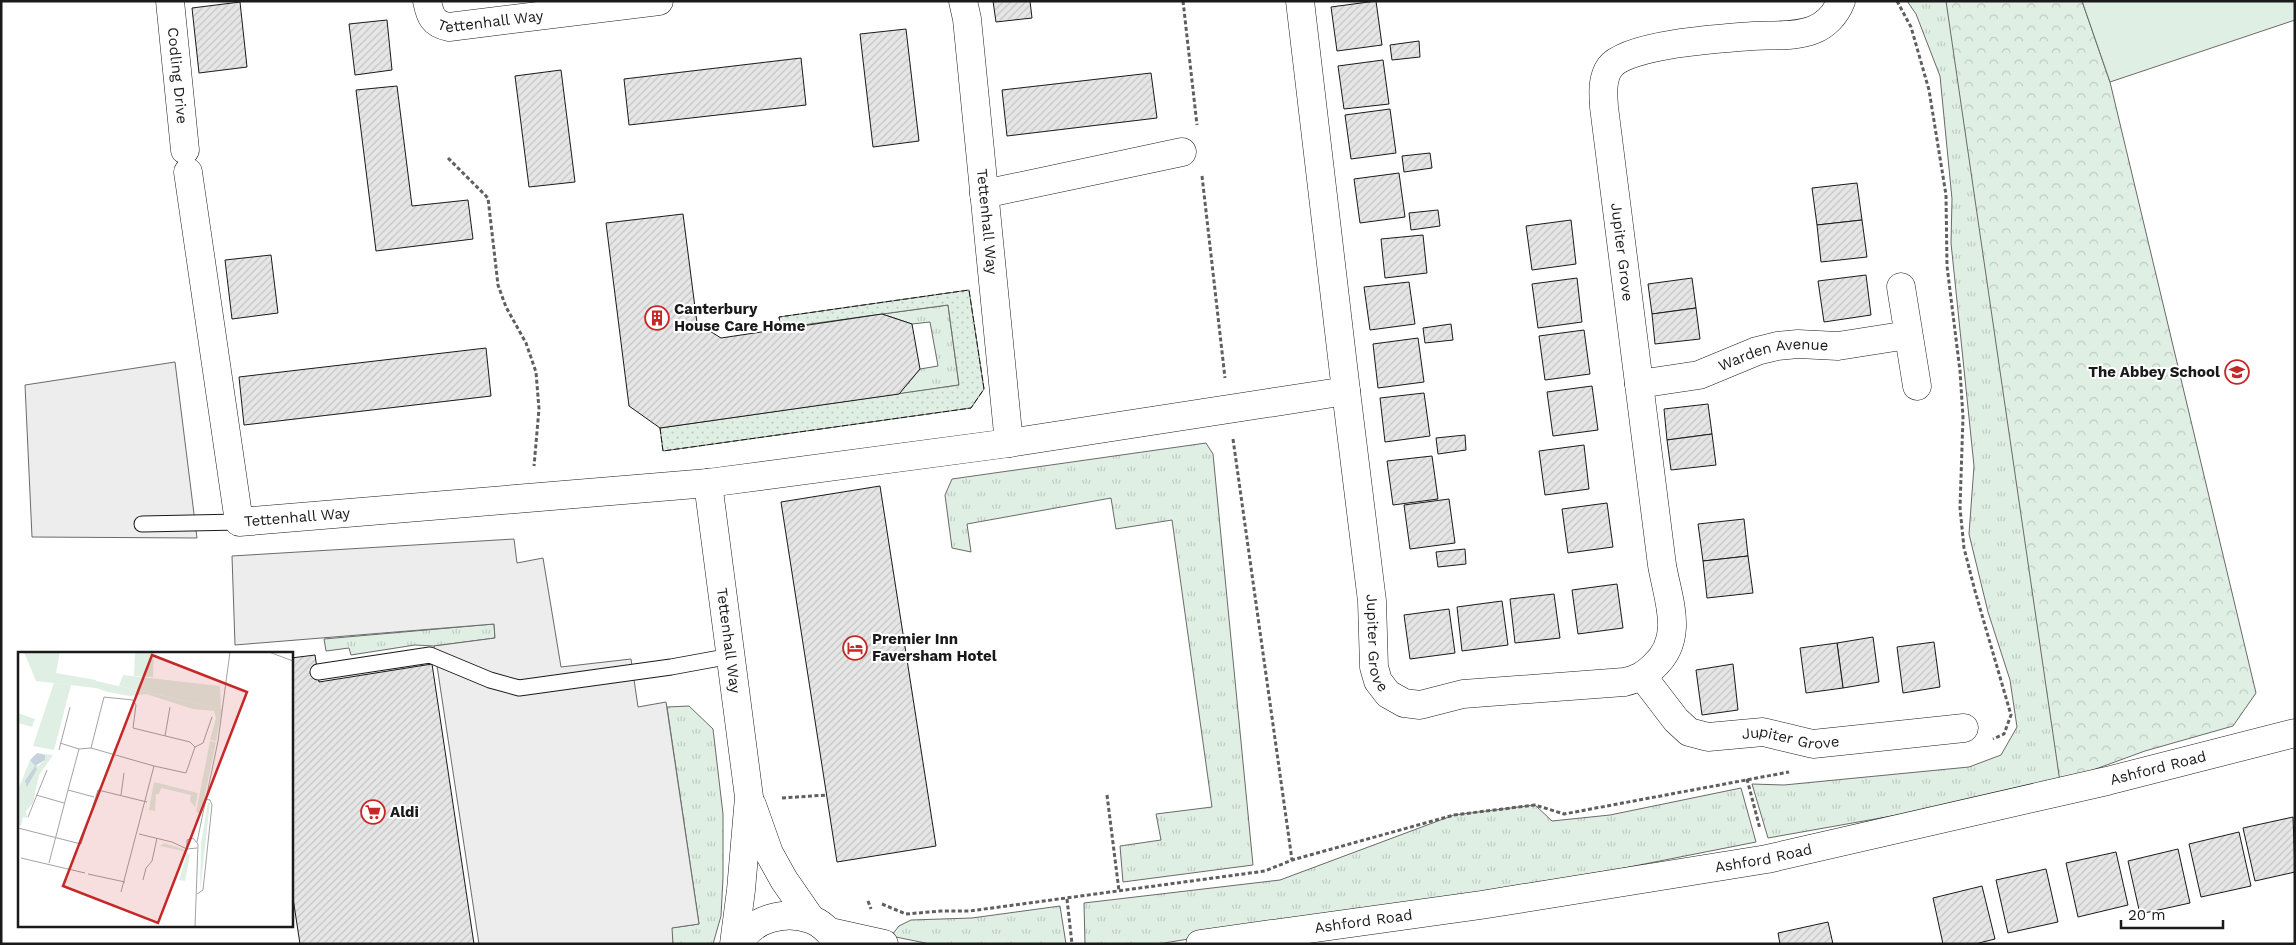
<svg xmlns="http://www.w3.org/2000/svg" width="2296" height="945" font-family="'Work Sans',sans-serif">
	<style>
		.grass { fill: url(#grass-tufts); stroke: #6a6a6a }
		.forest { fill: url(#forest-crowns); stroke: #6a6a6a }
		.park { fill: url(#park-dots); stroke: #6a6a6a }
		.pitch { fill: #e0efe3; stroke: #6a6a6a }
		.parking { fill: #ededed; stroke: #6a6a6a }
		.building { fill: url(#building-hatch); stroke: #1a1a1a }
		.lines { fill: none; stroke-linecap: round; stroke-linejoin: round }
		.service-casing { stroke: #1a1a1a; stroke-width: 17 }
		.minor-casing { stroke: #1a1a1a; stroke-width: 29 }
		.primary-casing { stroke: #1a1a1a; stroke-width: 29 }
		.path { stroke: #5f5f5f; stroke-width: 3; stroke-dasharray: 4 2.5; stroke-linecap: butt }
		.service { stroke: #fff; stroke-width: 15 }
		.minor { stroke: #fff; stroke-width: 28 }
		.primary { stroke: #fff; stroke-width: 28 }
		.fence { stroke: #1a1a1a; stroke-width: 1; stroke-dasharray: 6 2.5; stroke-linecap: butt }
		.labels { text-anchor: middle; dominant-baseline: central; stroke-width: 4; stroke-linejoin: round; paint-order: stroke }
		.street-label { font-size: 15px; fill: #1a1a1a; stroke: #fff }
		.poi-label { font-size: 15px; font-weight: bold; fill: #1a1a1a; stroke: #fff; text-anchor: start }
		.inset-road { fill: none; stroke: #a3a3a3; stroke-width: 1 }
		.view { fill: #c62828; fill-opacity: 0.15; stroke: #c62828; stroke-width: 2.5 }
		.inset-edge { fill: none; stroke: #1a1a1a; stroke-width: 2.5 }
	</style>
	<defs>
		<pattern id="grass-tufts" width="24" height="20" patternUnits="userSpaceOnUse" patternTransform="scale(1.25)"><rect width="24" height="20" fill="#e0efe3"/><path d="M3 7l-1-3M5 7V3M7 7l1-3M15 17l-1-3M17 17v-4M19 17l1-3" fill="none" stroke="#c0ccc2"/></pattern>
		<pattern id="forest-crowns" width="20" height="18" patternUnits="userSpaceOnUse" patternTransform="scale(1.25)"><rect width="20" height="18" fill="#e0efe3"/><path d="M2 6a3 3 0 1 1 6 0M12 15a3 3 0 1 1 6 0" fill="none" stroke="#c0ccc2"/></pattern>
		<pattern id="park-dots" width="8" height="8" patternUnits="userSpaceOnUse" patternTransform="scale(1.25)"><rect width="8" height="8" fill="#e0efe3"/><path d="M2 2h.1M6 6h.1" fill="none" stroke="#c0ccc2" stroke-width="1.8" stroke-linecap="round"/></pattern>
		<pattern id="building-hatch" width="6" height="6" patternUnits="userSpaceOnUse" patternTransform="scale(1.25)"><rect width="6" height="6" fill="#e6e6e6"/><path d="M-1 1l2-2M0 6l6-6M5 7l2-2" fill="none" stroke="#c5c5c5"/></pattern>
	</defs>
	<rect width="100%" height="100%" fill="#fff"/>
	<g class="grass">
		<path d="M1907,1h40l44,287 70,498 -293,52 -16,-54 32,1 185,-18 32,-12 16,-28 -7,-47 -22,-68 -19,-78 5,-68 -23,-223 1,-44 -12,-123 -24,-62z"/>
		<path d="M948,305l11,80 -60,9 21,-25 18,-3 -8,-44 -18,2 -30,-10z"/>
		<path d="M1206,443l7,11 40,411 -130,17 -3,-36 41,-6 -5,-26 56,-7 -40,-287 -56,9 -5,-31 -144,26 4,28 -19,-4 -7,-53 7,-16z"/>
		<path d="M494,624l1,14 -61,8 -19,-1 -64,10 -2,-7 -23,3 -2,-12z"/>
		<path d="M689,706l24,23 10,85v64l-2,38 -8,28h-40l-2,-16 28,-4 -32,-217z"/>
		<path d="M1741,788l15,54 -137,27 -461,75h-73l-1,-41 196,-23 174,-65 81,-10 17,16 58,-6z"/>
		<path d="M1060,906l6,38h-136l-39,-8 8,-10 12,-6 61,-2z"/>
	</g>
	<path class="forest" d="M1946,1h136l28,81 146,611 -23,33 -88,25 -85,31z"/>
	<path class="park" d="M969,290l15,99 -13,19 -308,43 -3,-23 299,-43 -11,-80 -167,23 -2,-11z"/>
	<path class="pitch" d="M2082,1h213v19l-185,62z"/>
	<g class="parking">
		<path d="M175,362l22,176 -165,-1 -7,-152z"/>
		<path d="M514,539l3,24 26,-5 18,109 70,-8 7,48 28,-5 33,222 -27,4 1,16h-194l-45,-298 61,-8 -1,-14 -259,21 -3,-89z"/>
	</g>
	<g class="building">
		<path d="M993,1h37l2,17 -36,4z"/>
		<path d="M1376,1l6,44 -45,6 -6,-44z"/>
		<path d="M240,2l7,65 -48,6 -7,-65z"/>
		<path d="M387,20l5,50 -37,5 -6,-51z"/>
		<path d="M906,29l13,112 -46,6 -13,-113z"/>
		<path d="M1419,41l1,16 -28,3 -2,-15z"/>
		<path d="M801,58l5,47 -177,20 -5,-46z"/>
		<path d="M1383,60l6,44 -45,5 -6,-43z"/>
		<path d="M561,70l14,112 -46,5 -14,-111z"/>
		<path d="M1151,73l6,45 -150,18 -5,-46z"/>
		<path d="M397,86l15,120 56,-6 5,39 -97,12 -20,-161z"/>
		<path d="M1390,109l6,44 -45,6 -6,-44z"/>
		<path d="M1430,153l2,15 -28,4 -2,-16z"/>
		<path d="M1399,173l6,44 -45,6 -6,-44z"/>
		<path d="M1857,183l5,37 -45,5 -5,-37z"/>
		<path d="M1438,210l2,16 -29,4 -2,-17z"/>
		<path d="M683,214l14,109 24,15 161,-24 30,10 8,45 -21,25 -239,34 -31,-22 -23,-183z"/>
		<path d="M1571,220l5,44 -44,6 -6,-44z"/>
		<path d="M1862,220l5,37 -46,5 -4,-37z"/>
		<path d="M1423,235l4,38 -42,5 -4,-39z"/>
		<path d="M271,255l7,58 -46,6 -7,-59z"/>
		<path d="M1866,275l5,40 -47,7 -6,-41z"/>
		<path d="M1577,278l5,44 -44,6 -6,-44z"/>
		<path d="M1692,278l4,30 -44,6 -4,-30z"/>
		<path d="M1409,282l6,42 -45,6 -6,-43z"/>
		<path d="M1696,308l4,31 -45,5 -3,-30z"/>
		<path d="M1451,324l2,16 -28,3 -2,-15z"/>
		<path d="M1584,330l6,44 -45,6 -6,-44z"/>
		<path d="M1418,338l6,44 -46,6 -5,-44z"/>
		<path d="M486,348l5,48 -247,29 -5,-48z"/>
		<path d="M1592,386l6,44 -45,6 -6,-44z"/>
		<path d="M1424,393l6,43 -45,6 -5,-44z"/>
		<path d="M1708,404l4,30 -45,6 -3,-31z"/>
		<path d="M1712,434l4,31 -45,5 -4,-30z"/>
		<path d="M1465,435l1,15 -28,4 -2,-16z"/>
		<path d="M1584,445l5,44 -44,6 -6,-44z"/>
		<path d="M1432,456l6,43 -45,6 -6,-44z"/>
		<path d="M880,486l56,360 -99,16 -56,-360z"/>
		<path d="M1449,499l6,44 -45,6 -6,-44z"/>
		<path d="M1607,503l6,44 -45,6 -6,-44z"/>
		<path d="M1744,519l4,37 -45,5 -5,-37z"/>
		<path d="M1465,549l1,15 -28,3 -2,-15z"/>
		<path d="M1748,556l5,37 -46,5 -4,-37z"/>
		<path d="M1617,584l6,44 -45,6 -6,-44z"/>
		<path d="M1554,594l6,44 -45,5 -5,-44z"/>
		<path d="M1502,601l6,44 -46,6 -5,-44z"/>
		<path d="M1449,609l6,44 -45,6 -6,-44z"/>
		<path d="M1873,637l6,45 -36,6 -6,-45z"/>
		<path d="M1934,642l6,45 -37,6 -6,-46z"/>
		<path d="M1837,643l6,45 -37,5 -6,-45z"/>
		<path d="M315,655l4,27 113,-18 42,280h-174l-9,-59v-227z"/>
		<path d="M1733,664l5,46 -36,5 -6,-45z"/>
		<path d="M2293,817l2,55 -40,9 -12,-53z"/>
		<path d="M2239,832l12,54 -50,11 -12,-53z"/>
		<path d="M2178,849l12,54 -50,11 -12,-53z"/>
		<path d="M2116,852l12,53 -50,12 -12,-54z"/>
		<path d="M2046,869l12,53 -50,11 -12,-53z"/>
		<path d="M1982,886l13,53 -20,5h-32l-10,-46z"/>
		<path d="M1828,922l5,22h-53l-2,-11z"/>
	</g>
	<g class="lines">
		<g class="service-casing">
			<g id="service">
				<path d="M142,524l97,-2"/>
				<path d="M318,672l112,-17 60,25 29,8 152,-21 60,-11"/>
			</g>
		</g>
		<g class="minor-casing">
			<g id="minor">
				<path id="s1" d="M170,1l15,149"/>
				<path id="s2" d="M427,1c3,15 6,23 22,26l210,-26"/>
				<path id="s3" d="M963,1l4,18 42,424"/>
				<path id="s4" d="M188,172l51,350 469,-39 301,-40 337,-52 -46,-390"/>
				<path d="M984,194l198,-42"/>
				<path d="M1901,287l16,99"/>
				<path id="s5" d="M1639,384l60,-9 58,-24 20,-5 21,-2 40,2 70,-11"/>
				<path id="s6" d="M1346,391l26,210 2,66 4,14 10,13 16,9 16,2 43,-11 161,-12c13,-3 20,-6 30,-16 31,-28 14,-66 8,-101l-58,-458c-1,-14 -2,-29 6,-40 17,-23 114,-29 143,-31 19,-1 42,1 60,-6 13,-5 23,-16 28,-29"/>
				<path id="s7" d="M708,483l41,314 -8,93 -7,54"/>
				<path id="s8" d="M1643,677l33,43 13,12 19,5 55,-5 50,12 151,-16"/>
				<path d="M752,805l17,48 15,27 27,39"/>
			</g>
		</g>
		<g class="primary-casing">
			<g id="primary">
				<path d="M830,932l54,12"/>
				<path d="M739,944c12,-25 45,-34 71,-25 12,4 21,14 28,25"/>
				<path id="s9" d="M1200,944l281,-39 286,-46 340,-78 188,-48"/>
			</g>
		</g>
		<g class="path">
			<path d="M1183,1l14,124"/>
			<path d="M1897,1l14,26 18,63 17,105 1,71 13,105 3,46 -3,91 4,40 11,43 36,124 -7,19 -11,5"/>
			<path d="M448,158l40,40 10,87 8,22 20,36 10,29 3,37 -5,57"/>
			<path d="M1202,176l23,202"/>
			<path d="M1233,439l59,421"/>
			<path d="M1747,779l13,50"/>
			<path d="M1107,795l12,96"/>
			<path d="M782,798l45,-3"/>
			<path d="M1067,899l5,45"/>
			<path d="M868,901l3,8"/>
			<path d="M882,904l24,10 35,-3h29l295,-40 27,-11 162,-45 81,-10 29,9 225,-42"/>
		</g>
		<use href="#service" class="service"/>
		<use href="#minor" class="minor"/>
		<use href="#primary" class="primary"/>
		<path class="fence" d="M660,428l3,23 308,-43 13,-19 -15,-99 -190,27 2,11"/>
	</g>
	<defs>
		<g id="building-ring" transform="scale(1.25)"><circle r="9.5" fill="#fff" stroke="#c62828" stroke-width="1.5"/><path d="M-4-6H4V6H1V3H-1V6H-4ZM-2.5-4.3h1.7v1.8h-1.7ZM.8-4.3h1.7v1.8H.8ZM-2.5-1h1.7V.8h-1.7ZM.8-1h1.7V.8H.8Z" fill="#c62828"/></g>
		<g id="school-ring" transform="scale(1.25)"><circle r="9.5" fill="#fff" stroke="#c62828" stroke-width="1.5"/><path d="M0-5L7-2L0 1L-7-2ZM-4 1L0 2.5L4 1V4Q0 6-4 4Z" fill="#c62828"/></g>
		<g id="hotel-ring" transform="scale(1.25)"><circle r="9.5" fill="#fff" stroke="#c62828" stroke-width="1.5"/><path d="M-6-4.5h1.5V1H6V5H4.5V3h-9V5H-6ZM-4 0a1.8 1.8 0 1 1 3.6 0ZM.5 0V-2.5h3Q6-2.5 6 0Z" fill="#c62828"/></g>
		<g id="supermarket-ring" transform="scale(1.25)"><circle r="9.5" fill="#fff" stroke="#c62828" stroke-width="1.5"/><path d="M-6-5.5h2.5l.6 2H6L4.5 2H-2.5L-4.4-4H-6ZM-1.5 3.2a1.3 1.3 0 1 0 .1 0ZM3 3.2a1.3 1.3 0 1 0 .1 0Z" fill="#c62828"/></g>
	</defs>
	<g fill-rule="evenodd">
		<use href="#building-ring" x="657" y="318"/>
		<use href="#school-ring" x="2237" y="372"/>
		<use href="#hotel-ring" x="855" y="648"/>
		<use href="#supermarket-ring" x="373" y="812"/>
	</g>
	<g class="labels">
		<g class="street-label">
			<text stroke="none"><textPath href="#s2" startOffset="79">Tettenhall Way</textPath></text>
			<text stroke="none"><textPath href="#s1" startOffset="75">Codling Drive</textPath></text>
			<text stroke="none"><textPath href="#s3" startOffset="222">Tettenhall Way</textPath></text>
			<text transform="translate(1622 252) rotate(83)">Jupiter Grove</text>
			<text stroke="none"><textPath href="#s5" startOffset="139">Warden Avenue</textPath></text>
			<text stroke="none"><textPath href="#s4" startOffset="412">Tettenhall Way</textPath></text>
			<text stroke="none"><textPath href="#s7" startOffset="159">Tettenhall Way</textPath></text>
			<text stroke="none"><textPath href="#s6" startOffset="254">Jupiter Grove</textPath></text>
			<text stroke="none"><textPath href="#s8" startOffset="175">Jupiter Grove</textPath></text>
			<text stroke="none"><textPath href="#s9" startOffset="975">Ashford Road</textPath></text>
			<text stroke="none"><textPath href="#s9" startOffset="570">Ashford Road</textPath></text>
			<text stroke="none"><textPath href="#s9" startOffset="165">Ashford Road</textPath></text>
		</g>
		<g class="poi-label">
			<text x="674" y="309">Canterbury<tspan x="674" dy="17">House Care Home</tspan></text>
			<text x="2220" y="372" text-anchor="end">The Abbey School</text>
			<text x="872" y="639">Premier Inn<tspan x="872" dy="17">Faversham Hotel</tspan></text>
			<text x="390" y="812">Aldi</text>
		</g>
	</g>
	<g transform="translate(18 652)">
		<rect width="275" height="275" fill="#fff"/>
		<path d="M78,29l126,28 -6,32 -6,-1 6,-22 -2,-7 -21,-2 -47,-15 -16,2 -22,-4 -12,-4zM36,31l17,2 -17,65 -21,-4zM192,89l6,1 -15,72 -5,-2zM19,101l16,2 -14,20 -6,28 -7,8 1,7 -4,-1 -2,9 -3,-1v-35l12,-30 8,6 7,-6v-5zM136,130l44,11 -3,14 -5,-6 1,-6 -30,-7 -2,6h-3l-1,17 -6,-1zM190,150l2,1 -10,88 1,-48zM146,191l19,6 7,6 -5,26 -6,-1 7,-23 -3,-6 -23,-5z" fill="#e0efe3"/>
		<path d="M6,0h36l-4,21 40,7v8l-60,-7zM105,23l97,11 1,23 -102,-23z" fill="#e0efe3"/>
		<path d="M117,0h19l-1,25 -19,-1zM0,61l17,6 -3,8 -14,-4z" fill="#e0efe3"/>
		<path d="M19,101l8,2v5l-10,6 2,3 -10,18 -2,-6 10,-15 -5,-6z" fill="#c6d2dc"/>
		<path class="inset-road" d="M251,0l24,9M147,84l5,-29M42,91l19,6 12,-1M177,95l8,-4 9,-26M73,96l13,-51 29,3 3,5 -3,23 57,14 5,5 -9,26 -32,-7M73,96l63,18 -33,126M41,98l11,-43M50,138l11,-41M18,143l28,8M103,143l3,-22M10,165l19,-47M0,176l63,16 17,-54 49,12M121,182l33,8 15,7M179,190l21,-101 12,-89M3,206l64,15M31,211l19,-73 26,7M70,222l37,8M125,228l3,-12 6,-7 5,-23M179,242l6,-4 9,-85 -2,-5 -5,-1M177,275l3,-83 -5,-6 -6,2v9l10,-1"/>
		<path class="view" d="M134,3l95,37 -89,231 -95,-37z"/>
		<rect width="275" height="275" class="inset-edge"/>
	</g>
	<rect width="2296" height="945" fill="none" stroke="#1a1a1a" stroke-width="5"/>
	<path d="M2121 920v8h102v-8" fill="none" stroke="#1a1a1a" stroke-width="2.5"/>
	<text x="2128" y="920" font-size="15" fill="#1a1a1a" stroke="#ffffff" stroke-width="4" paint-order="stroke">20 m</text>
</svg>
